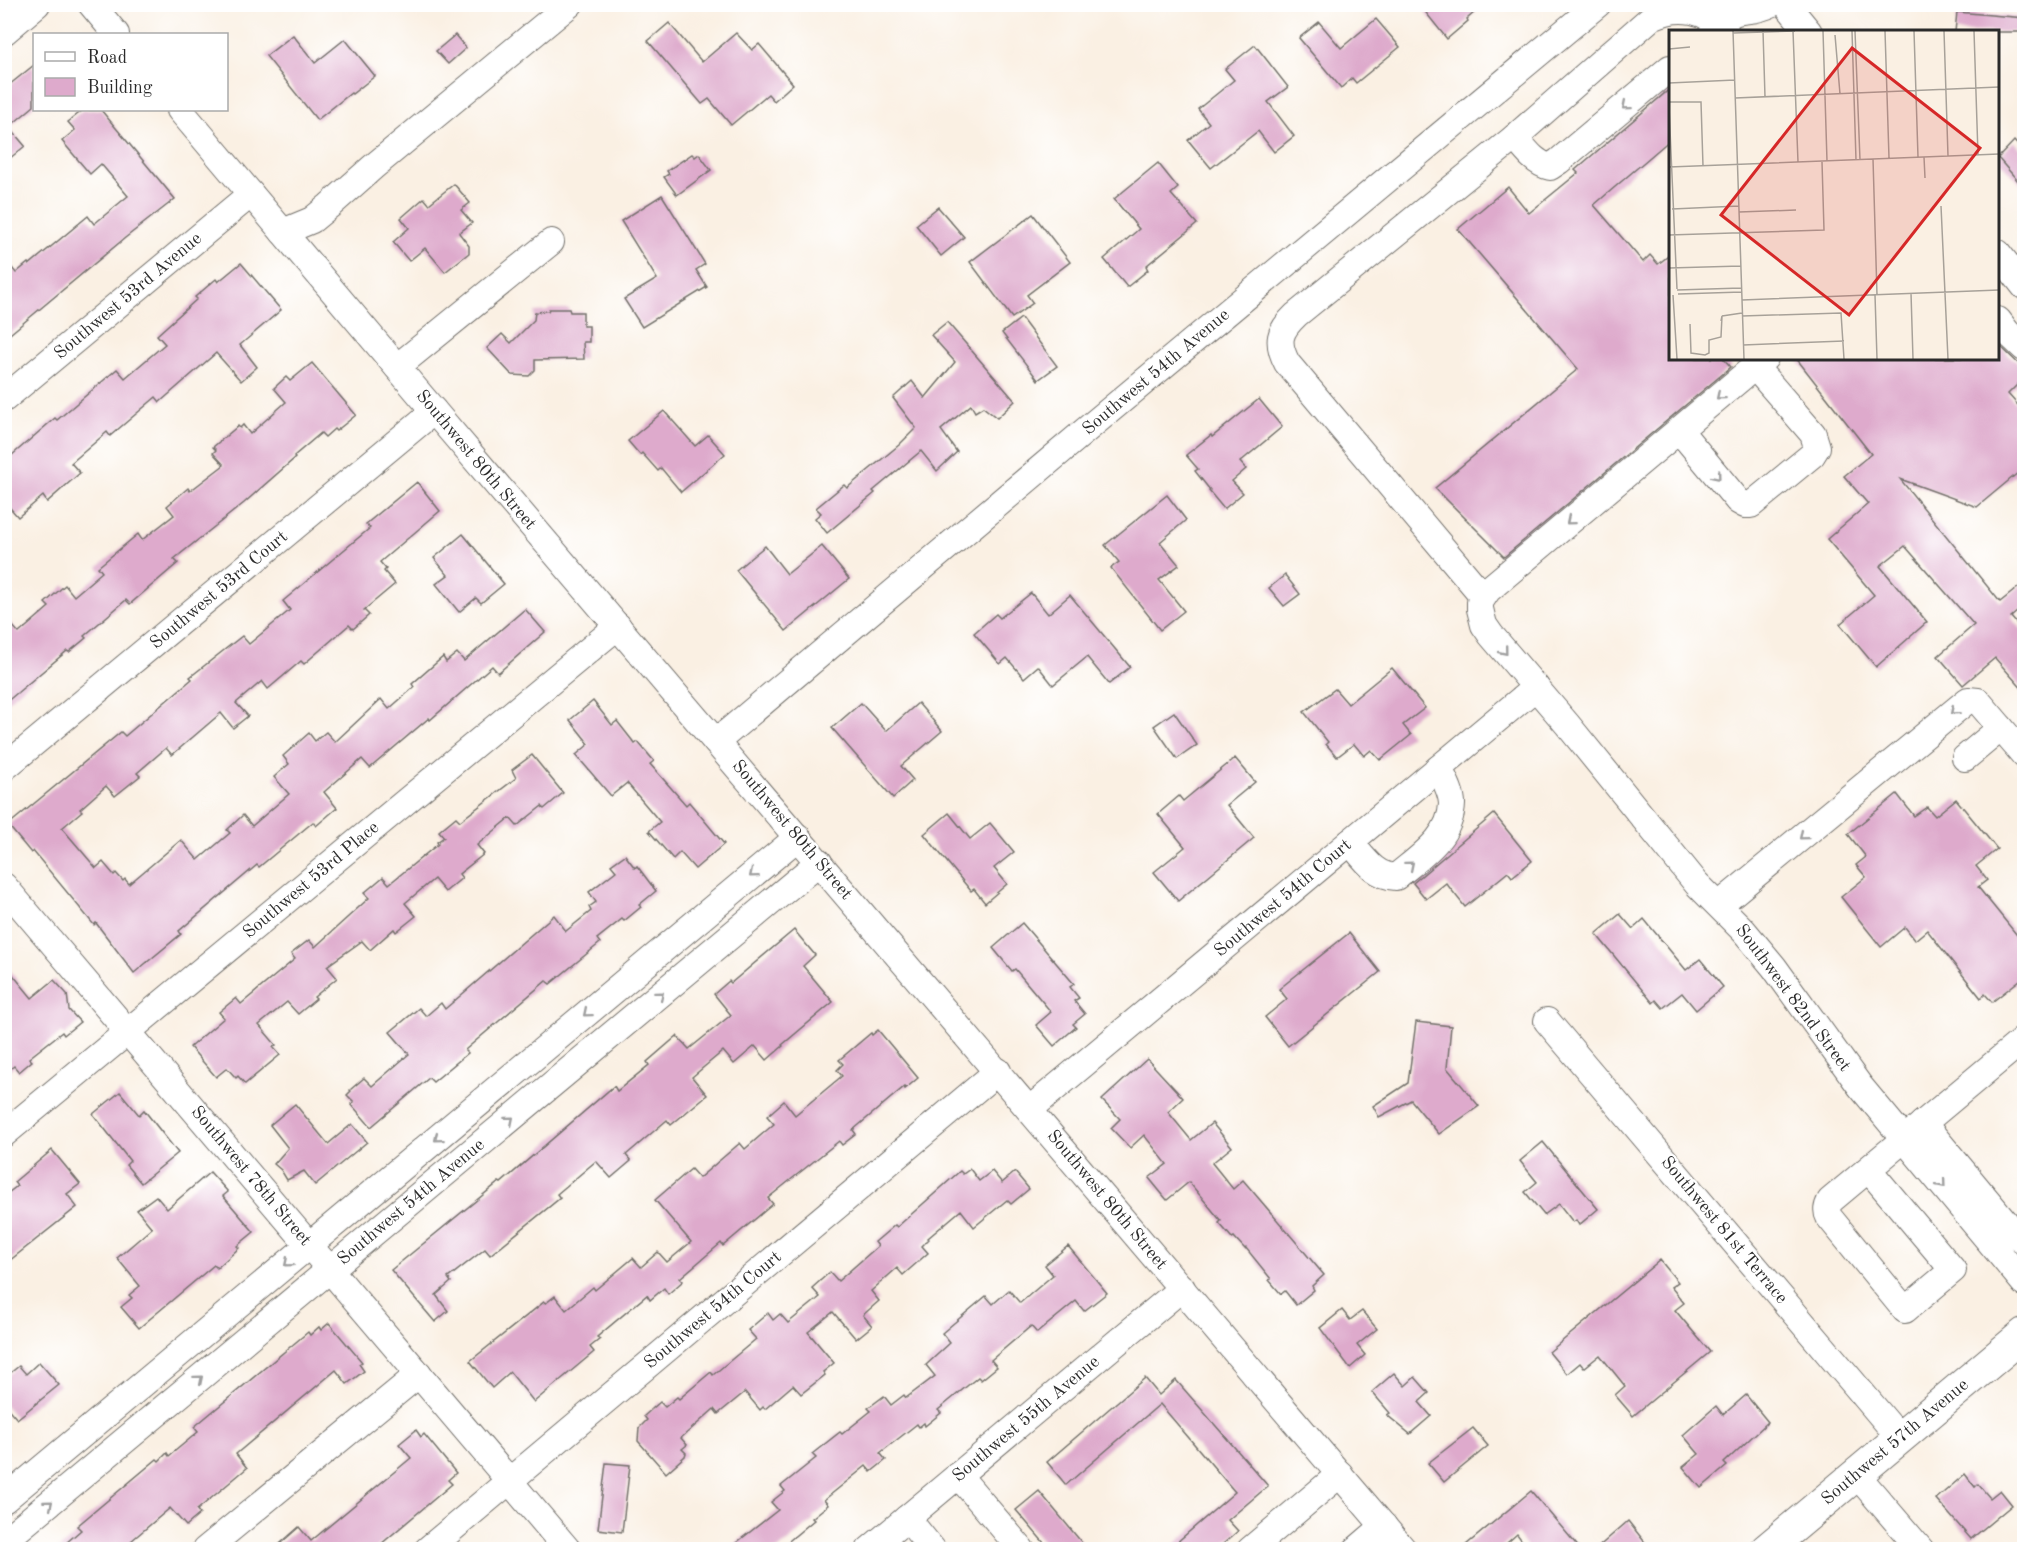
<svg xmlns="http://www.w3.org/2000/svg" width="2029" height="1554" font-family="'Old Standard TT',serif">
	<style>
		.building { fill: #deaacc }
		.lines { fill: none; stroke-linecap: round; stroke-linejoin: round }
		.minor-casing { stroke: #73706b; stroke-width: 28 }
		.major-casing { stroke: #73706b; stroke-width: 34 }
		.minor { stroke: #fff; stroke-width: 26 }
		.major { stroke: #fff; stroke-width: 32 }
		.oneway { stroke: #a0a0a0 }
		.labels { text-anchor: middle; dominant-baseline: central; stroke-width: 4.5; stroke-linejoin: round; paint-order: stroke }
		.street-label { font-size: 18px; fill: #2b2b2b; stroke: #fff }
		.inset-road { fill: none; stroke: #a7a199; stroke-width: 1.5 }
		.view { fill: #d62828; fill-opacity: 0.15; stroke: #d62828; stroke-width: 3 }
		.inset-edge { fill: none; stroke: #2b2b2b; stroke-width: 3 }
	</style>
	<rect width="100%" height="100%" fill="#fff"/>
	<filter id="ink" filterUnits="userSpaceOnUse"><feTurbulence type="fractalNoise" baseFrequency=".0167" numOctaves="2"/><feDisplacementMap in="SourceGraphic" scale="12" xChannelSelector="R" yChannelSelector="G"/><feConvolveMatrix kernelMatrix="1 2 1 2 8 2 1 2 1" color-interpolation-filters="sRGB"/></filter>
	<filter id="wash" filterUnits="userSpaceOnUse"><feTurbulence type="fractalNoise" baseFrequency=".008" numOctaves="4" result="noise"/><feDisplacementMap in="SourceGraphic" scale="24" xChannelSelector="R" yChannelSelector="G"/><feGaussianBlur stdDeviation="1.35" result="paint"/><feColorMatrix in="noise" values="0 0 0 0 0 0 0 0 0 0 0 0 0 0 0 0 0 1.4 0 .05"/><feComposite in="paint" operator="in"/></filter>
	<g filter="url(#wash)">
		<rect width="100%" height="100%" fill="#faf0e3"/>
		<g id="blocks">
			<g class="building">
				<path d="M1419,4h65l-17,15 1,2 -21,18z"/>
				<path d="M1957,12l68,6v14h-70z"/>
				<path d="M1376,19l24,28 -44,36 -4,-5 -11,10 -42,-50 20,-16 22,26z"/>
				<path d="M669,23l33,39 34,-29 16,17 7,-6 34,40 -19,17 -6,-7 -37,31 -22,-26 -7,5 -54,-63z"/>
				<path d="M293,35l22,28 30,-24 30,37 -23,18 -1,-1 -34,27 -51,-64z"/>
				<path d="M455,35l11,13 -18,16 -12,-13z"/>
				<path d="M1255,45l33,42 -20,15 26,34 -20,16 -16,-21 -47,37 -23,-28 21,-17 -11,-14 36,-29 -9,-11z"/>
				<path d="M34,65v41l-25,21 16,19 -21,17v-74z"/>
				<path d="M1671,88v51l-77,66 49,57 7,-7 8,9 13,-10v104h52l8,9 -227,190 -69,-69 143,-119 -120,-140 50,-42 21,26 49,-40 -3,-3z"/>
				<path d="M83,110h18l74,89 -50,39 -121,101v-81l12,15 12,-10 1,2 59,-49 6,8 34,-28 -27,-32 -11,10 -28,-33 13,-11 -7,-8z"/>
				<path d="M2014,141l11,12v36l-27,-31z"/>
				<path d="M692,154l3,3 4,-3 12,16 -34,25 -13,-18 5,-3 -2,-3z"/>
				<path d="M1158,163l20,25 -7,6 26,30 -51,42 2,4 -21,17 -23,-28 35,-30 -25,-30z"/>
				<path d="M454,184l16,19 -9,7 11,13 -13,10 10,13v7l-24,19 -20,-24 -16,13 -16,-19 16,-14 -8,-10 23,-20 5,6z"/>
				<path d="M662,195l43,69 -9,6 11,17 -65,40 -18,-28 33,-20 -36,-58z"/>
				<path d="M938,207l26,30 -23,19 -25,-31z"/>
				<path d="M1033,214l37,48 -43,33 6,8 -21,15 -42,-56z"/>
				<path d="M241,263l40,47 -41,35 17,22 -16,14 -25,-28 -56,49 -4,-5 -46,39 -3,-4 -36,31 9,10 -33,29 -4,-6 -25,21 -14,-16v-39l51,-44 2,2 60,-51 8,9 40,-34 -8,-9 40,-36 -2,-2 21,-18 2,3z"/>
				<path d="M549,309h20l1,3h13v14h6v16h-6l1,17 -49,1v10l-6,6 -17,-1 -25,-27 15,-14 9,9 23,-23 1,-8 13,-1z"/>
				<path d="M1021,318l36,48 -19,14 -36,-47z"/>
				<path d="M947,322l68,79 -18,17 -14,-11 -8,5 -4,-7 -30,25 16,22 -20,19 -16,-20 -48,40 2,2 -48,40 -12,-15 6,-5 -5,-5 28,-23 3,3 52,-43 17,-17 -23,-30 19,-17 13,17 30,-36 -24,-27z"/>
				<path d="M1998,344l27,26v7l-17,17 17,19v54l-48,40 -77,-28 100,123 25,-20v23l-14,12 14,16v59l-30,-34 -32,27 -25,-29 36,-31 -69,-79 -25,20 47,56 -51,45 -36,-43 34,-29 -47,-56 41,-35 -24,-28 27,-22 -75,-96h202z"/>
				<path d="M312,363l44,52 -20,16 -2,-2 -9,8 -4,-4 -27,23 1,2 -51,45 -70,56 4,4 -48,41 -4,-4 -42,36 2,2 -17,14 -2,-1 -63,53v-88l15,17 30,-26 -4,-4 20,-18 9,11 28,-24 -4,-5 40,-33 4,6 32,-25 -7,-9 21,-18 2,3 34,-26 -11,-12 3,-3 -3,-3 25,-21 2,2 3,-3 7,9 36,-32 -12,-14 12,-11 4,4z"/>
				<path d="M1259,399l23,28 -42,35 6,7 -14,12 11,12 -19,16 -15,-18 1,-1 -15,-19 3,-2 -12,-14 25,-20 1,2z"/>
				<path d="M664,411l31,35 13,-11 17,19 -44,38 -20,-24 -3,3 -16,-18 -2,2 -12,-14z"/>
				<path d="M417,482l23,29 -60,51 6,7 -2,2 11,13 -31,26 5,5 -16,14 -4,-4 -45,39 -3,-3 -33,28 -6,-8 -26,22 12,13 -15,12 -12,-15 -49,42 -6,-7 -29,25 3,3 -25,20 -9,-10 -26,23 2,2 -20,17 34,40 7,-6 11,13 2,-2 7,8 2,-2 4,5 52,-44 17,20 32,-27 -3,-3 16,-15 9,11 37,-32 -15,-17 15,-13 -6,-8 26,-23 6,8 11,-9 9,10 46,-43 8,10 25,-22 -2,-3 31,-27 3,5 11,-9 7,8 61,-52 20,23 -47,41 -6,-7 -62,54 -1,-2 -59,50 -8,-9 -38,33 13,16 -21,18 -3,-4 -54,45 -2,-2 -78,66 2,3 -47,39 -38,-50 -2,2 -61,-74 -2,2 -23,-28 113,-93 4,4 67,-57 -2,-2 52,-41 7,8 41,-34 -7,-9 87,-73 -4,-4z"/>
				<path d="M1167,495l19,25 -26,22 19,23 -20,15 25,31 -24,19 -49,-62 8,-6 -14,-17z"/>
				<path d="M463,534l41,50 -23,19 -5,-5 -17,14 -23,-28 12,-9 -14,-17z"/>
				<path d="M765,546l22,28 35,-28 27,33 -63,52 -50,-61z"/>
				<path d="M1285,575l15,19 -16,12 -15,-18z"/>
				<path d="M1031,593l17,21 22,-19 60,72 -21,17 -22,-27 -34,28 -15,-19 -14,12 -17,-20 -7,6 -26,-31 22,-19 4,4z"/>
				<path d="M1392,668l33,40 -22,17 8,10 -31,25 -9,-10 -7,6 -10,-12 -17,13 -11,-13 2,-2 -24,-30 31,-23 13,15z"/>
				<path d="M593,701l19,24 5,-4 18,23 3,-2 16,19 -4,3 36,41 3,-3 35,42 -29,25 -15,-17 -7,7 -24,-28 11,-9 -33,-39 -16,13 -35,-41 13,-11 -19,-24z"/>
				<path d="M861,703l25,28 32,-28 24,28 -41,35 12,14 -20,18 -61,-70z"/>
				<path d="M1174,712l23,33 -20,14 -23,-33z"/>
				<path d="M532,755l31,38 -19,16 -2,-3 -25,20 -7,-8 -33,27 7,9 -25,20 3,4 -17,14 -11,-13 -29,24 11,13 -20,16 -2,-3 -24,21 -8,-9 -35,25 10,12 -23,19 2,2 -18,15 -11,-12 -28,23 17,20 -3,2 7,8 -35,29 -7,-8 -2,2 -9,-10 -11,9 -26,-30 34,-29 -5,-6 17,-14 5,6 54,-45 -4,-5 18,-14 6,7 54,-49 -5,-5 19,-16 6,7 49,-40 -1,-2 7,-5 -5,-6 17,-14 4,4 56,-43 -4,-8z"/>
				<path d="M1235,758l20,24 -28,23 27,33 -76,63 -24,-29 31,-25 -27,-33 21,-18 4,5z"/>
				<path d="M1897,794l17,22 13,-9 8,9 21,-17 41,50 -21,17 11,14 -9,7 47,58v31l-33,26 -7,-8 -4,4 -54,-68 -12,10 -10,-13 -24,20 -40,-50 25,-20 -10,-12 10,-8 -18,-23z"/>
				<path d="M949,813l21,26 20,-16 24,29 -20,16 13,16 -22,19 -11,-14 -3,2 -47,-57z"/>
				<path d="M1494,814l38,47 -20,16 -4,-5 -43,35 -19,-24 -20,16 -13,-16z"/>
				<path d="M625,855l10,13 2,-2 19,25 -17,14 2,2 -17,14 -2,-2 -25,20 3,4 -50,41 -4,-3 -81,69 3,3 -35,29 -4,-4 -58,49 -20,-23 3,-2 -7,-7 4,-4 -1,-1 14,-12 8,8 37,-32 -19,-22 29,-24 7,8 15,-13 4,6 109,-94 12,16 25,-20 -2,-4 7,-5 -7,-10 27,-21 -5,-6z"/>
				<path d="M1620,914l13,15 11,-10 42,51 14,-11 23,28 -27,23 -14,-17 -19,15 -7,-8 -3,3 -57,-69z"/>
				<path d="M1022,923l52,61 -4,3 9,11 -5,3 11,13 -12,10 3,3 -22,19 -18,-21 15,-13 -36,-43 -3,2 -19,-23z"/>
				<path d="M794,930l21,25 -12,11 30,36 -51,43 1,1 -16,14 -12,-14 -21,18 -11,-13 -31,26 15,18 -36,30 -4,-5 -41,35 5,6 -20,17 -15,-17 -39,33 3,4 -70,57 -5,-6 -37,29 3,4 -15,13 12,16 -13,11 -44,-52 108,-88 2,1 113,-97 3,5 32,-26 -2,-3 30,-26 12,13 42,-34 -17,-21 15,-13 2,2z"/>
				<path d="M1349,933l31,39 -92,74 -23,-29 22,-18 -8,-10z"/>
				<path d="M4,964l28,34 22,-18 13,14 2,16 11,12 -16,13 -2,-3 -33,26 3,3 -13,11 -5,-6 -10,8z"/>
				<path d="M1416,1022l35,4 -4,42 32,38 -40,28 -28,-34 -32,17 -6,-11 35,-23z"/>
				<path d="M878,1030l40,48 -13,11 -1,-2 -51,43 3,4 -14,11 -3,-4 -71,57 5,6 -50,42 -2,-3 -41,35 3,3 -15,13 -4,-6 -14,12 -3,-5 -50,42 3,2 -10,8 4,5 -60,50 -24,-30 -18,16 -22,-27 74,-59 2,1 9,-7 11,14 27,-23 2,3 38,-32 8,9 17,-15 9,10 24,-20 -36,-42 36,-31 8,9 41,-35 5,6 29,-25 -7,-8 17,-15 11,14 47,-39 -5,-6 6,-6 -4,-4 32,-27 1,2z"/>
				<path d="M1147,1059l36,39 -15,14 23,28 21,-17 20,24 -20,16 21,26 10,-9 81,95 -12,11 2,4 -18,15 -11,-14 -4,3 -12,-14 2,-1 -25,-31 -1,1 -11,-12 -2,1 -13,-15 2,-2 -32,-39 -22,18 -18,-22 18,-14 -23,-29 -14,13 -19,-20 9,-9 -18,-19z"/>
				<path d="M120,1092l19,23 5,-5 34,43 -37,30 -15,-18 4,-4 -37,-47z"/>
				<path d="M295,1104l33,40 24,-20 15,18 -52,43 -11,-14 -17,9 -6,-10 -7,-6 14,-16 -18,-23z"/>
				<path d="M1543,1142l55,67 -19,16 -3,-5 -3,2 -14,-18 -15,11 -19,-23 12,-10 -17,-21z"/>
				<path d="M52,1150l28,34 -13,10 10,13 -73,58v-69l13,-10 -3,-4z"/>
				<path d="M970,1169l9,12 13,-10 10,12 13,-11 14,17 -18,15 -4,-4 -33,27 -13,-17 -33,28 1,1 -7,7 6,7 -25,22 -6,-7 -26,23 8,10 -16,14 9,11 -16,13 -23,-27 -25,20 26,31 -11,9 2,3 -24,19 -8,-9 -28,24 -2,-2 -3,3 -15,-18 -27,22 -4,-5 -33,29 6,7 -5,4 4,4 -1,3 -19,17 -28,-32 1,-13 8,-8 -3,-4 16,-14 5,5 12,-10 2,2 32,-27 2,3 43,-36 -8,-9 20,-17 5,7 7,-6 8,9 32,-26 -8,-9 18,-16 8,9 40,-35 -3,-4 20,-17 2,2 63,-56 3,3z"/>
				<path d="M210,1172l18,20 -5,4 31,36 -17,14 2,2 -22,20 -3,-3 -75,63 -18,-21 11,-9 -3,-3 11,-9 -23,-28 35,-30 -15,-18 19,-14 11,13z"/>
				<path d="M1068,1246l39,47 -23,18 -8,-10 -39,32 -6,-7 -40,34 6,7 -16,13 -3,-3 -40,33 3,3 -16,13 -1,-3 -5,4 -2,-3 -37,29 6,7 -15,12 -5,-6 -42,34 4,5 -16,13 2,2 -36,30h-51l51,-40 -7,-8 14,-11 -4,-5 35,-28 -4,-4 28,-22 2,2 29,-23 -3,-3 16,-12 7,9 13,-10 2,3 29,-22 -9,-11 24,-22 -8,-10 44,-37 7,8 16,-14 11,13 33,-28 -8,-10z"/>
				<path d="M1660,1260l18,22 -7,5 13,16 -9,7 35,42 -77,64 -18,-21 10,-9 -25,-31 -16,13 -4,-5 -13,11 -18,-22z"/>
				<path d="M1342,1310l8,10 12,-9 15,18 -20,16 8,10 -15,13 -30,-40z"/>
				<path d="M329,1323l33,39 -3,2 5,7 -17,13 -11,-14 -100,84 11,14 -50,42 3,4 -14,12 -16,-18 -39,33 7,9h-80l23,-20 -4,-4 80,-67 2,2 8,-8 2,3 29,-24 -4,-5 114,-95 2,3 9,-8 2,3z"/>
				<path d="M39,1362l20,23 -42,34 -13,-15v-26l15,-12 7,8z"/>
				<path d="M1394,1373l11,13 10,-9 14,16 -10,9 12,14 -21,18 -23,-19 3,-2 -18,-21z"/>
				<path d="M1145,1378l14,17 17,-15 92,106 -40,34 10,11 -22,19h-48l67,-58 -75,-88 -94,81 -19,-23z"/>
				<path d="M1746,1395l22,27 -44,41 3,3 -26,22 -18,-21 16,-13 -16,-19 33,-29 7,9z"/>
				<path d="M1473,1428l15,18 -44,36 -16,-19z"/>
				<path d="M416,1430l5,7 3,-3 32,39 -8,7 4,4 -78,66h-101l26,-23 12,14 100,-83 -12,-14z"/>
				<path d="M606,1463l24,2 -8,67 -24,-3z"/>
				<path d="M1965,1474l10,13 3,-3 12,14 10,-8 12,15 -41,34 -35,-40z"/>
				<path d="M1039,1491l49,59h-38l-34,-40z"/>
				<path d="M1531,1491l50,59h-52l-12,-16 -18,16h-39z"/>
				<path d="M1628,1521l23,29h-56z"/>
			</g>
		</g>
	</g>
	<g filter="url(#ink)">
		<use href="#blocks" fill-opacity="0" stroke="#73706b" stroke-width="1.5"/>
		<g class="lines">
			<g class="minor-casing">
				<g id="minor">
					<path d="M91,4l25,30"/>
					<path d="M1786,4l23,28"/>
					<path d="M4,32l33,-28"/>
					<path d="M1713,32c22,-31 32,-15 58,-28"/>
					<path d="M180,110l254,301 970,1139"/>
					<path d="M1515,137c10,12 19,26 35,30l9,-6 111,-93"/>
					<path d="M283,232l29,-12 17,-14 44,-39 197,-163"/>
					<path d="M1998,253l26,33"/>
					<path d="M1998,320l9,12 17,16"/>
					<path d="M1765,358l-277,232 -8,12v7l4,16 7,10 76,89 130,160 47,47 30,36 86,119 164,197"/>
					<path d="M397,367l154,-125"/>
					<path d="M4,399l247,-205"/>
					<path d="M1680,431l58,70 7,4h6l61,-50 5,-8 -4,-13 -58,-67"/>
					<path d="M1483,596l-196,-233c-11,-21 -8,-32 9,-48l219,-178 137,-120c27,-13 55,-8 74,15"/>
					<path d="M716,742l370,-312 512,-426"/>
					<path d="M1965,758l36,-30"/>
					<path d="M4,768l430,-357"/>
					<path d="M1350,842c14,16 24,34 46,35 23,-20 55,-39 56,-73 0,-12 -8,-25 -13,-36"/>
					<path d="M4,886l564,664"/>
					<path d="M1719,905l249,-205 10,1 46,54"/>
					<path d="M1547,1021l353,417"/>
					<path d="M1030,1109l506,-422"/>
					<path d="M1923,1123l94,113 7,5"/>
					<path d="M4,1134l614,-508"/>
					<path d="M1869,1170l84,100 -48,40 -76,-93c-3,-6 -2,-10 1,-16l194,-162"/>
					<path d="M1856,1474l65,76"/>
					<path d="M958,1475l63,74"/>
					<path d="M4,1500l794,-663"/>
					<path d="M907,1518l26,32"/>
					<path d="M4,1541l815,-679"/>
					<path d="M205,1550l214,-176"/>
					<path d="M427,1550l571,-479"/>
					<path d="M869,1550l313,-262"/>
					<path d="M1250,1550l90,-76"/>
					<path d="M1356,1550l28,-24"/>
				</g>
			</g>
			<g class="major-casing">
				<path id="major" d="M1766,1550l258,-216"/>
			</g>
			<use href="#minor" class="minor"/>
			<use href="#major" class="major"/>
		</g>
		<defs><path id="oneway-chevron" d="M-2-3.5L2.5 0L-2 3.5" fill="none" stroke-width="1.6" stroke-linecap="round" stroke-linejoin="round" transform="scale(1.5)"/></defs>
		<g class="oneway">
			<use href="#oneway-chevron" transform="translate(1626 106) rotate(140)"/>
			<use href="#oneway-chevron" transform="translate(1720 396) rotate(140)"/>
			<use href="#oneway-chevron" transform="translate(1717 476) rotate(50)"/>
			<use href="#oneway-chevron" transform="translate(1570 521) rotate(140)"/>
			<use href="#oneway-chevron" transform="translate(1504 651) rotate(51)"/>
			<use href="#oneway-chevron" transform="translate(1954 711) rotate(140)"/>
			<use href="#oneway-chevron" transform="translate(1803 836) rotate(140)"/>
			<use href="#oneway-chevron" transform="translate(1410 865) rotate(-40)"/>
			<use href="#oneway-chevron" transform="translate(753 874) rotate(140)"/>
			<use href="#oneway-chevron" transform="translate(660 995) rotate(-40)"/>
			<use href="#oneway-chevron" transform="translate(587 1013) rotate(140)"/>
			<use href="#oneway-chevron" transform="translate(510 1120) rotate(-40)"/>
			<use href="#oneway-chevron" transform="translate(438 1138) rotate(140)"/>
			<use href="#oneway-chevron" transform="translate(1942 1184) rotate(50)"/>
			<use href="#oneway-chevron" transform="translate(288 1263) rotate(140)"/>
			<use href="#oneway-chevron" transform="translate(199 1379) rotate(-40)"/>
			<use href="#oneway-chevron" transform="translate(49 1504) rotate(-40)"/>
		</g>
	</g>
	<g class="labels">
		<g class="street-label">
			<text transform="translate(128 296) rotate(-40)">Southwest 53rd Avenue</text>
			<text transform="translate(1156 372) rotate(-40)">Southwest 54th Avenue</text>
			<text transform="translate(476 460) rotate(50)">Southwest 80th Street</text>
			<text transform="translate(219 590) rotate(-40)">Southwest 53rd Court</text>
			<text transform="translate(792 830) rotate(50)">Southwest 80th Street</text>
			<text transform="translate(311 880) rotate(-40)">Southwest 53rd Place</text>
			<text transform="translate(1283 898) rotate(-40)">Southwest 54th Court</text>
			<text transform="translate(1793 998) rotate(53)">Southwest 82nd Street</text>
			<text transform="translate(251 1176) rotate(50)">Southwest 78th Street</text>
			<text transform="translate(1107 1200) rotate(50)">Southwest 80th Street</text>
			<text transform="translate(411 1202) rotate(-40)">Southwest 54th Avenue</text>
			<text transform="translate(1724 1230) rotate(50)">Southwest 81st Terrace</text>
			<text transform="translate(713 1310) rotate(-40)">Southwest 54th Court</text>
			<text transform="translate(1026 1419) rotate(-40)">Southwest 55th Avenue</text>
			<text transform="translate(1895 1442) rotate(-40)">Southwest 57th Avenue</text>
		</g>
	</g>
	<g transform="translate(1669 30)">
		<rect width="330" height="330" fill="#faf0e3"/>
		<path class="inset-road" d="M64,1l11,328M94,1l2,66M124,1l5,131M154,1l4,130M183,1l4,129M186,1l5,129M216,1l4,127M245,1l4,126M275,1l4,125M305,1l4,124M64,3l62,-2M166,5l5,59M0,19l21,-2M0,53l66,-3M66,68l264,-11M0,72h32l2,64M0,77l8,182M255,127l1,21M204,129l4,136M0,137l330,-13M272,176l7,153M3,179l67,-3M70,182l57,-2M0,205l155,-5 -2,-68M0,238l72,-2M8,260l64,-2M242,263l2,66M9,264l64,-2M4,265l4,64M206,265l2,64M73,270l257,-10M53,286l20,-3M73,286l99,-3 3,46M21,294l1,29 14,2 4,-2v-13l12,-3 1,-21 -1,5M74,315l101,-4"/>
		<path class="view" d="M183,18l128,100 -131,167 -128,-100z"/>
		<rect width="330" height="330" class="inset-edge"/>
	</g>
	<rect width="2029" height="1554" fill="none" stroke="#fff" stroke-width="24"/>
	<rect x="33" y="33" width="195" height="78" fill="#ffffff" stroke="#aaaaaa" stroke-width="1.5"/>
	<rect x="45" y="52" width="30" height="9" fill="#ffffff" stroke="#aaaaaa" stroke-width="1.5"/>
	<text x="87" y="63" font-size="18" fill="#2b2b2b">Road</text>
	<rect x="45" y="78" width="30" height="18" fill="#deaacc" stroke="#aaaaaa" stroke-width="1.5"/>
	<text x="87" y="93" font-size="18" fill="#2b2b2b">Building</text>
</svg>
